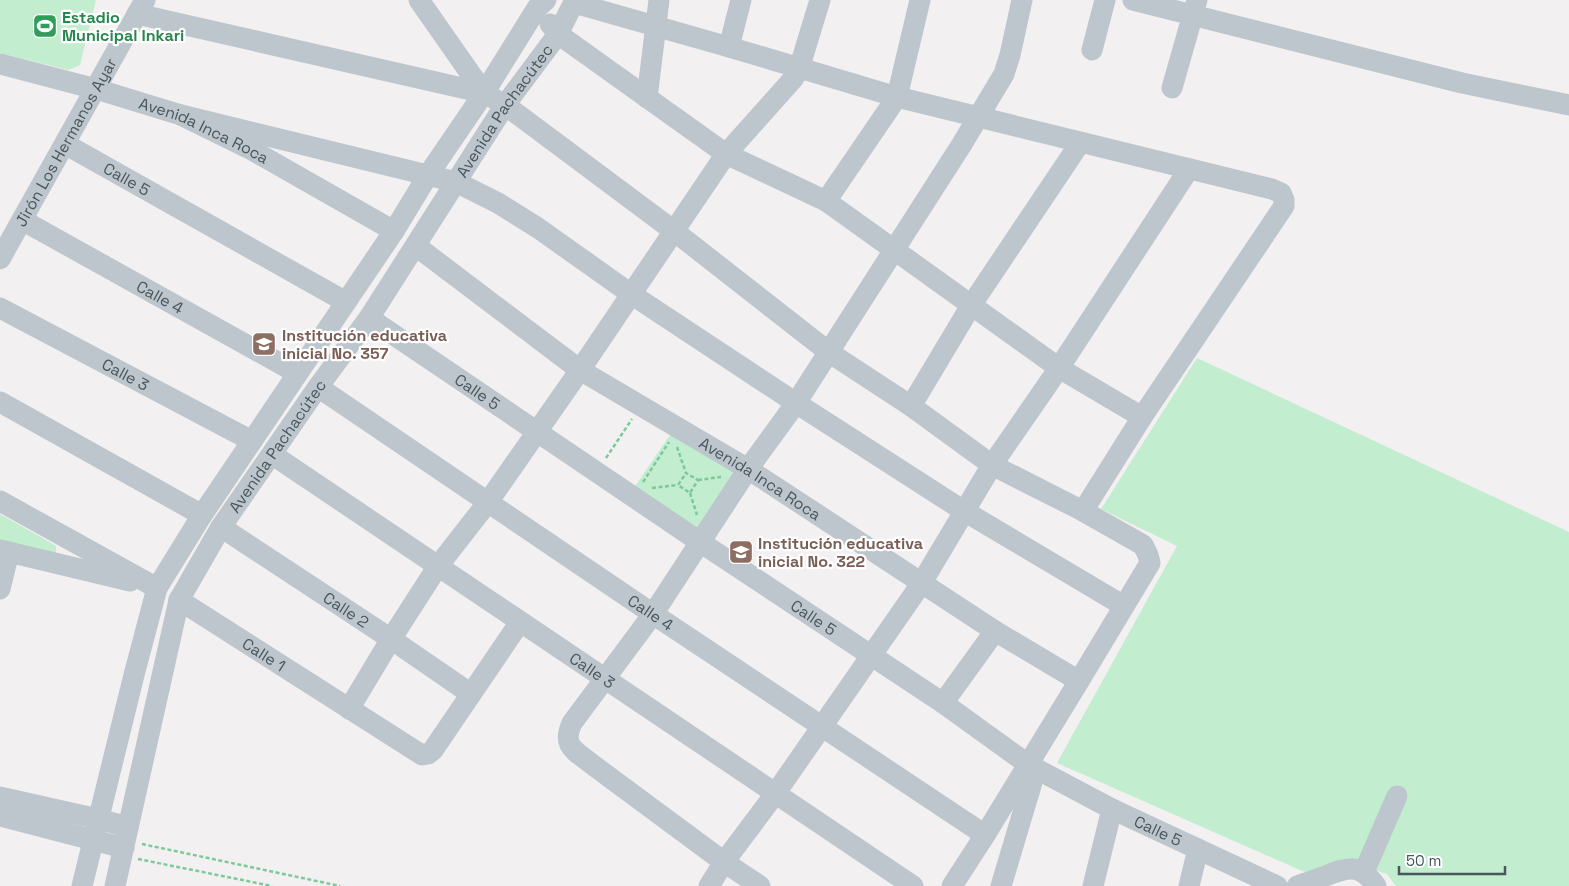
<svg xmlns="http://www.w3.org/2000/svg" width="1569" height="886" viewBox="0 0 1569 886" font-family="'Space Grotesk',sans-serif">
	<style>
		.green { fill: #c2edce }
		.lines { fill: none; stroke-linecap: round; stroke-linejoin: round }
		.path { stroke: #7bca9b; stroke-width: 2.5; stroke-dasharray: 4 2.5; stroke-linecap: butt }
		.minor { stroke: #bdc6cc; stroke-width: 21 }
		.labels { text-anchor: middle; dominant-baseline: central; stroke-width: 4.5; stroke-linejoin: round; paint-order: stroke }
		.leisure-label { font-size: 16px; font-weight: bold; fill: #27864d; stroke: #fff; text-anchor: start }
		.street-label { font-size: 16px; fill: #49565d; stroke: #fff }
		.education-label { font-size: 16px; font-weight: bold; fill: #785e54; stroke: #fff; text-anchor: start }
	</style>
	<rect width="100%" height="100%" fill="#f3f0f1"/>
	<g class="green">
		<polygon points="0,0 96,0 80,65 68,70 0,53"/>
		<polygon points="1197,358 1569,532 1569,886 1396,886 1387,874 1362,866 1318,878 1057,763 1177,546 1101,509"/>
		<polygon points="672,432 738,475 702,531 634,488"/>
		<polygon points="0,514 53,544 56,546 56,552 55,554 0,543"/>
	</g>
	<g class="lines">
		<g class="path">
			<polyline points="677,447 686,473 698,480 690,493 678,485 686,473"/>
			<polyline points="606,458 632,419"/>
			<polyline points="698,480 721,477"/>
			<polyline points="643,482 669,442"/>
			<polyline points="652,488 678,485"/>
			<polyline points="690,493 697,515"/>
			<polyline points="142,844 340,886"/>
			<polyline points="138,859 272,886"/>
		</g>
		<g class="minor">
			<polyline points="419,0 484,93"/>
			<polyline points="1133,0 1462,83 1569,105"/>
			<polyline points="574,3 729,47 897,97 1272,189 1281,193 1284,200 1284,206 1142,417 1083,511 1143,545 1148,555 1150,563 1079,681"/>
			<polyline points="137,14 484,93 505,105 674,231 830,353 911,406 992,465 1083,511"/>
			<polyline points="550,24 558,34 726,154 826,201 1059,368 1142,417"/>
			<polyline points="729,47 741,0"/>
			<polyline points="1092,50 1105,0"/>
			<path id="s1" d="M0 64 96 89 181 115 250 149 394 231"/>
			<polyline points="1172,88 1197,0"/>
			<polyline points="647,98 659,0"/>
			<polyline points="181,115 456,182 498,203 538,228 631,294 796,403 964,511 1124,606"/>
			<path id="s2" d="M65 144 346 302"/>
			<polyline points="826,201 897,97 920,0"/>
			<path id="s3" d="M22 220 297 373"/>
			<path id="s4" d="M416 246 580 370 748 469 995 631 1079 681 985 835 952 886"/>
			<path id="s5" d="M0 259 145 0"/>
			<path id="s6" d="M0 308 252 441"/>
			<path id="s7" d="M369 318 700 542 943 703 1029 765 1112 809 1277 886"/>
			<path id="s8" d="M318 387 653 614 985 835"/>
			<polyline points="0,402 202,515"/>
			<polyline points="911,406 972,304 1080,143"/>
			<path id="s9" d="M273 455 913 886"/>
			<polyline points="0,501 157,588"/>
			<path id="s10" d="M221 527 391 639 471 694"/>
			<polyline points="0,550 130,581"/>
			<polyline points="0,589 9,552"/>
			<path id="s11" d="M179 600 422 755 428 754 433 750 520 622"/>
			<polyline points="943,703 995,631"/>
			<polyline points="349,709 391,639 438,566 488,502 580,370 726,154 793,79 799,69 820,0"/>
			<polyline points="0,797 98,819 128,827"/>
			<polyline points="0,816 124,848"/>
			<polyline points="1364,872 1397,796"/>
			<polyline points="82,886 134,675 157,588 202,515 394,231 428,175 484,93 537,8 546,0"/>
			<path id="s12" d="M115 886 179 600 221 527 318 387 369 318 505 105 558 34 575 0"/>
			<polyline points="709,886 724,862 775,794 921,584 992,465 1059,368 1189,169"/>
			<path d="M760 886 724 862 593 765C576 751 561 747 572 723L653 614 748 469 796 403 962 144 1004 74 1010 55 1022 0"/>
			<polyline points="1001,886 1036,769"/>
			<polyline points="1093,886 1112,809"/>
			<polyline points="1189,886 1198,849"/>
			<path d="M1297 886C1305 883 1313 881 1320 878 1344 869 1358 860 1376 886"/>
		</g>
	</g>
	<defs>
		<symbol id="stadium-square" viewBox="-11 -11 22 22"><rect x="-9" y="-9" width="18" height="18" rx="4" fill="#2e9e5b" stroke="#fff"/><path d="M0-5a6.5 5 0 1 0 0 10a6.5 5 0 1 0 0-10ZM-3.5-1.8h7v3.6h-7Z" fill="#fff"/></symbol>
		<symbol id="school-square" viewBox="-11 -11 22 22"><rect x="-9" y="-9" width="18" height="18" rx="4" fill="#8d6e63" stroke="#fff"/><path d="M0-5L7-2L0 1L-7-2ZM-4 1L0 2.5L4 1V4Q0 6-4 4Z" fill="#fff"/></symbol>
	</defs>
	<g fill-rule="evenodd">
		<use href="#stadium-square" x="31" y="12" width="28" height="28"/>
		<use href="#school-square" x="250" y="330" width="28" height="28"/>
		<use href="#school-square" x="727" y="538" width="28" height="28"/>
	</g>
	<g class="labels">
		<g class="leisure-label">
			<text x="62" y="17">Estadio<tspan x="62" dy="18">Municipal Inkari</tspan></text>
		</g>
		<g class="street-label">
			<text stroke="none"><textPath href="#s12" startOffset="881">Avenida Pachacútec</textPath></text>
			<text stroke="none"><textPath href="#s1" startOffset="215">Avenida Inca Roca</textPath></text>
			<text stroke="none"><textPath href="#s5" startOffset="134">Jirón Los Hermanos Ayar</textPath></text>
			<text stroke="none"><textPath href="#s2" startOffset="71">Calle 5</textPath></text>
			<text stroke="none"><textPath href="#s3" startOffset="158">Calle 4</textPath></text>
			<text stroke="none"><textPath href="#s6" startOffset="142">Calle 3</textPath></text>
			<text stroke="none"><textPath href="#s7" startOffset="131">Calle 5</textPath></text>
			<text stroke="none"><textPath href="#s12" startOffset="476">Avenida Pachacútec</textPath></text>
			<text stroke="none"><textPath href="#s4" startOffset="416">Avenida Inca Roca</textPath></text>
			<text stroke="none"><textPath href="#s10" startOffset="150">Calle 2</textPath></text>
			<text stroke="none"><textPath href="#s8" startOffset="402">Calle 4</textPath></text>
			<text stroke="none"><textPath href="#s7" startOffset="536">Calle 5</textPath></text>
			<text stroke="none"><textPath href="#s11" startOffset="101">Calle 1</textPath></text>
			<text stroke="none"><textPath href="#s9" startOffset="385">Calle 3</textPath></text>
			<text stroke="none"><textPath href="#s7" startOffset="942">Calle 5</textPath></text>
		</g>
		<g class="education-label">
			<text x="282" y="335">Institución educativa<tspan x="282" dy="18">inicial No. 357</tspan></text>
			<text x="758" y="543">Institución educativa<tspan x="758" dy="18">inicial No. 322</tspan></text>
		</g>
	</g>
	<path d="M1399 866v8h106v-8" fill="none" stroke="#49565d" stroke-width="2.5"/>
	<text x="1406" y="866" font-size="15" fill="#49565d" stroke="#ffffff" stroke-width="4" paint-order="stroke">50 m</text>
</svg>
